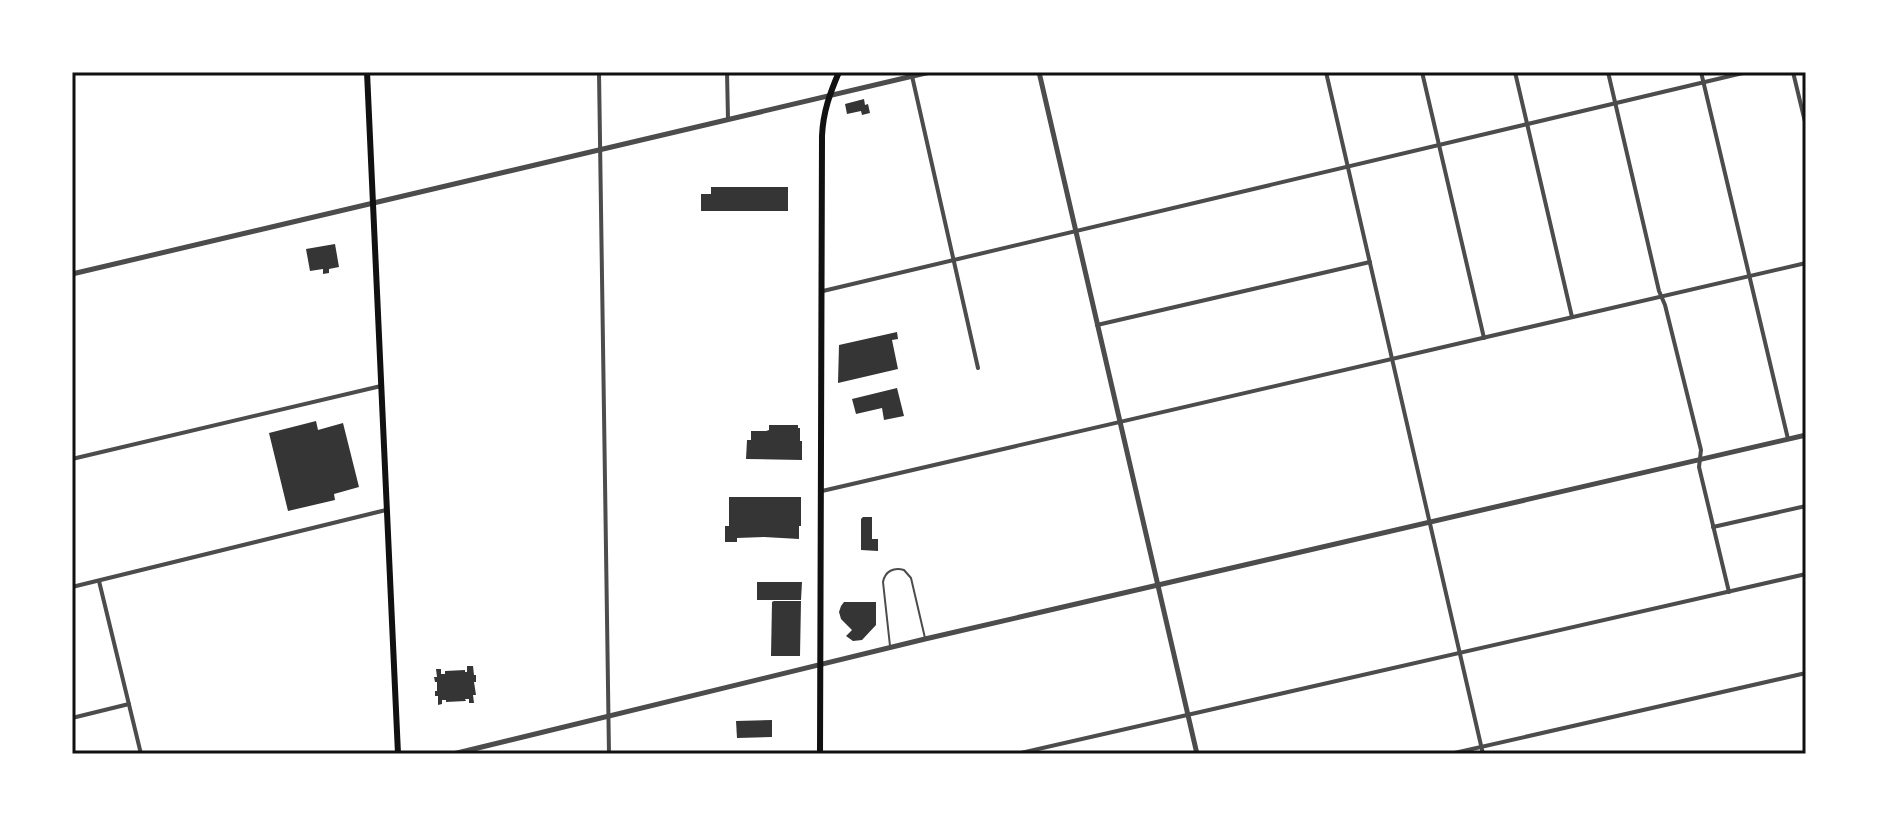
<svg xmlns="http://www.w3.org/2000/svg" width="1878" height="826" viewBox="0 0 1878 826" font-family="'Open Sans',sans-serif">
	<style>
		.building { fill: #353535 }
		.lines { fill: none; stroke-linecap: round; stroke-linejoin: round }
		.service { stroke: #4c4c4c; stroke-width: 2 }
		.minor { stroke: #4c4c4c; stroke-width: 4 }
		.tertiary { stroke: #4c4c4c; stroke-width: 5 }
		.primary { stroke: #111; stroke-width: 6 }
		.neatline { fill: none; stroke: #111; stroke-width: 3 }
	</style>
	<rect width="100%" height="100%" fill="#fff"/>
	<g class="building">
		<polygon points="864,99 865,105 868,104 870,113 862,115 861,111 847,114 845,104"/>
		<polygon points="711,187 788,187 788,211 701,211 701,194 711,194"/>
		<polygon points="335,244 339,267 329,269 329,273 323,274 323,269 310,271 306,249"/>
		<polygon points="897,332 898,339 892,340 898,369 838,383 839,345"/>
		<polygon points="897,388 904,416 884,420 882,408 856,414 852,399"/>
		<polygon points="316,421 318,430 343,423 359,487 334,494 335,500 288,511 269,433"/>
		<polygon points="769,425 798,425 798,428 800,428 800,441 802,441 802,460 746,459 747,440 751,440 751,431 766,431 769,430"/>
		<polygon points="729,497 801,497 801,526 799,526 799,539 764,537 737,538 737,542 725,542 725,526 729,526"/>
		<polygon points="863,517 872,517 872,539 878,539 878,551 861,550 861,519"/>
		<polygon points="757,582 802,582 801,600 757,600"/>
		<polygon points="774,601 801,601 800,656 771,656 772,602"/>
		<polygon points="844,602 876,602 876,625 862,640 853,641 846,636 852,630 841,619 839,612 841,606"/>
		<polygon points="467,666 473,666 474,675 476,675 476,682 474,682 476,695 473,695 474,703 469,703 469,699 465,699 466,701 446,702 446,700 442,700 442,704 438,705 438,696 435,696 435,691 437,691 437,682 435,682 434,677 437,677 436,669 441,669 441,674 445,674 445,671 465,670 465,672 467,672"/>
		<polygon points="772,720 772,737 737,738 736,721"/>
	</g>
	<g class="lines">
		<path class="service" d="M890 646 883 582C885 571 894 567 904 570L911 578 925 638"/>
		<g class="minor">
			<polyline points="599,72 609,754"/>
			<polyline points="727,72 728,119"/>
			<polyline points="1326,72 1483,754"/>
			<polyline points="1422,72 1484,338"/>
			<polyline points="1515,72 1572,317"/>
			<polyline points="1608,72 1659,291 1665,305 1701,450 1699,467 1729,592"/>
			<polyline points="1701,72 1788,439"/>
			<polyline points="1793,72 1806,126"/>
			<polyline points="912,76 978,368"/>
			<polyline points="823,291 1747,72"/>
			<polyline points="1097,325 1370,262"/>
			<polyline points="72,459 381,386"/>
			<polyline points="822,491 1806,263"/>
			<polyline points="1713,527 1806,506"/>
			<polyline points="99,581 141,754"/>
			<polyline points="72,587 386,510"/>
			<polyline points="72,718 129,704"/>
			<polyline points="1016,754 1806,574"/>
			<polyline points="1450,754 1806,673"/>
		</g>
		<g class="tertiary">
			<polyline points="1039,72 1197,754"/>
			<polyline points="72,274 930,72"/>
			<polyline points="453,754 925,639 1806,435"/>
		</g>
		<g class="primary">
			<polyline points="367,72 398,754"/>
			<path d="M820 754 822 136C823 112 830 93 839 72"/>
		</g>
	</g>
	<rect width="1878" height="826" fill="none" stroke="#ffffff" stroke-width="148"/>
	<rect x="74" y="74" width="1730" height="678" class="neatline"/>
</svg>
